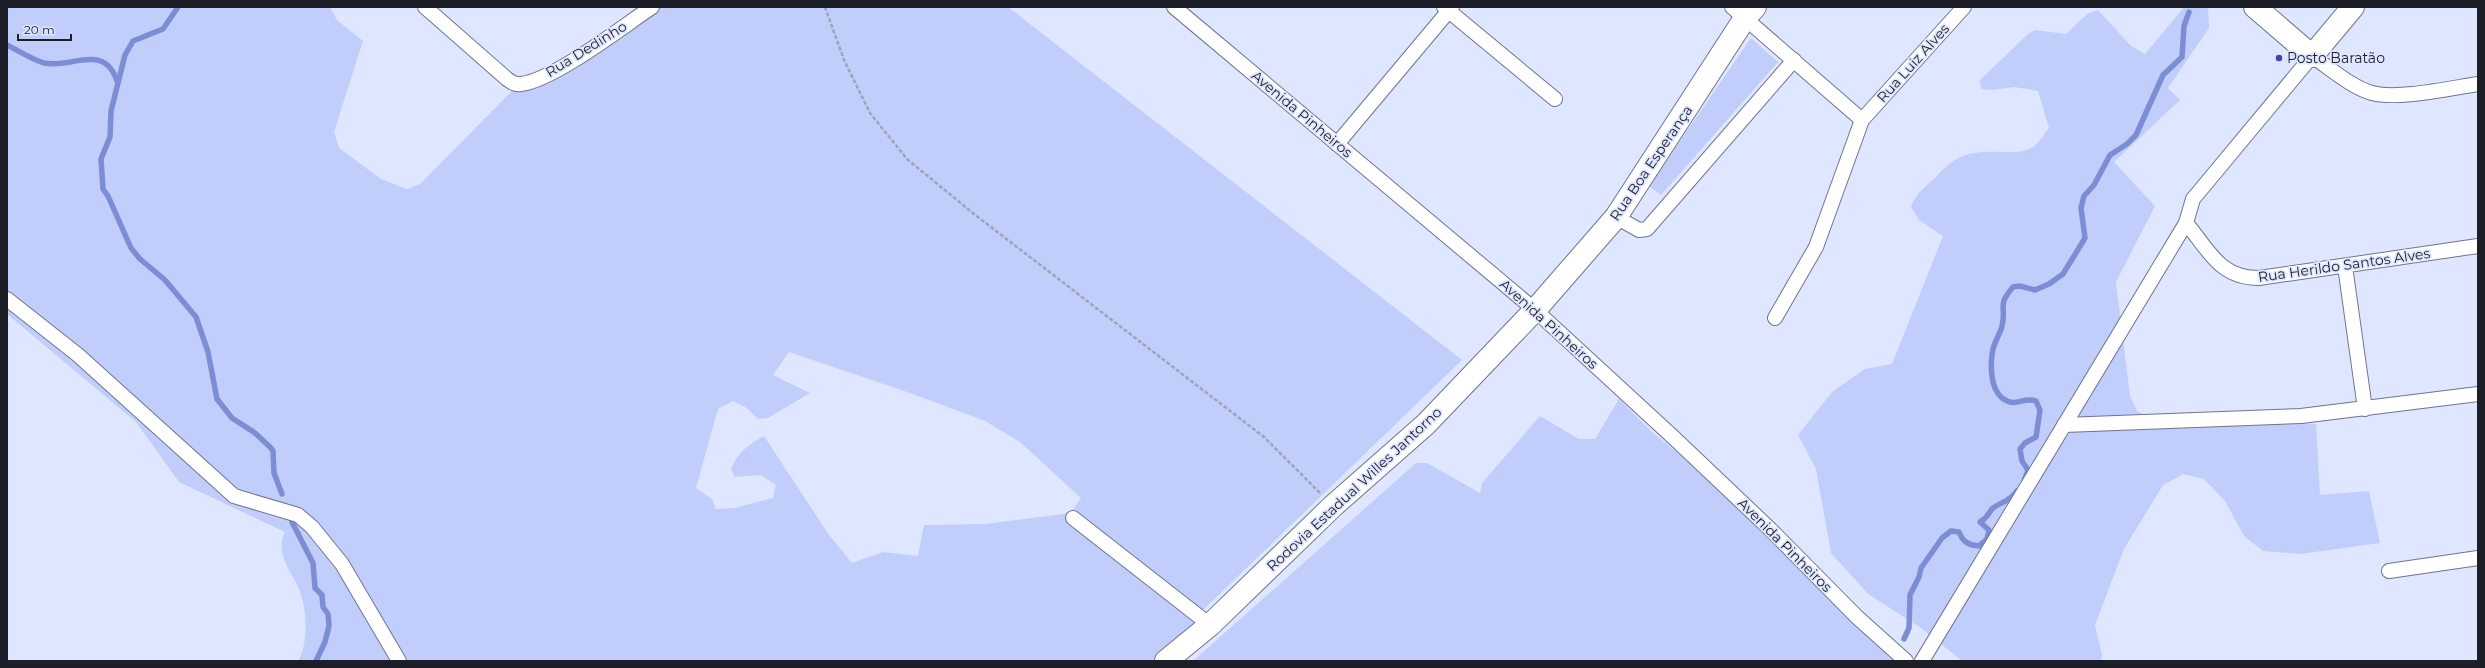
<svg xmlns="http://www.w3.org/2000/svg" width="2485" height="668" viewBox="0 0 2485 668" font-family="Montserrat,sans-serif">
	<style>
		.green { fill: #c1cefc; fill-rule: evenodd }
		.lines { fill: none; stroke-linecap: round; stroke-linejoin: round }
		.stream { stroke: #7d8dd4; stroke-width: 5.5 }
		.street-casing { stroke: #6f758b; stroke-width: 16 }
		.primary-casing { stroke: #6f758b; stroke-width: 24 }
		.path { stroke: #9ea4b7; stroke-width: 2.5; stroke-dasharray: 4 2; stroke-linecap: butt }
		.street { stroke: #fff; stroke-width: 14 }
		.primary { stroke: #fff; stroke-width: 22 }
		.poi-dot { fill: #3a44b7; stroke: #dfe6ff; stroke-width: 1.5 }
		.labels { text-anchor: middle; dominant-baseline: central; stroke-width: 3.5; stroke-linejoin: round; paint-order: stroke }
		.street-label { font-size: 14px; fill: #1d1f28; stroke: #dfe6ff }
		.poi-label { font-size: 14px; fill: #1d1f28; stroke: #dfe6ff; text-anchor: start }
	</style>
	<rect width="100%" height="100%" fill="#dfe6ff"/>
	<g class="green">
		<path d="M7 7H330L337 20 363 41 334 132 339 148 381 179 407 189 420 184 517 86 550 81 659 7H1008L1462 360 1203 610 1201 621 1159 661H298C309 643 307 608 299 589 291 571 274 552 285 532L179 482 136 422 7 314ZM789 352 910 393 985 421 1020 442 1081 498 1071 513 986 524 924 525 918 556 883 552 852 563 829 535 764 436C748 445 738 452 731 469L735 477 761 475 776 485 773 498 734 508 716 509 712 499 696 488 718 409 733 401 747 408 758 419 768 418 810 393 773 375Z"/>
		<path d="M2184 7H2208L2209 28 2168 88 2180 100 2114 162 2155 206 2116 282 2130 396 2137 411 2148 417 2316 424 2320 495 2369 491 2380 543 2300 554 2263 551 2244 536 2225 501 2204 479 2183 474 2163 485 2124 549 2095 625 2102 655 2101 661H1962L1921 628 1868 594 1831 553 1816 469 1798 435 1832 392 1865 369 1892 364 1943 236 1919 220 1911 207C1916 193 1925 187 1936 177 1959 151 1973 151 2007 152 2017 152 2024 152 2033 147 2039 143 2044 134 2049 128L2038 91 2014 87 1992 90 1981 89 1980 80 2028 34 2035 30 2066 34 2087 14 2098 10 2130 45 2145 54Z"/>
		<polygon points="1751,38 1778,62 1661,195 1649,186"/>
		<polygon points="1619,399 1652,432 1731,496 1860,631 1902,650 1910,661 1193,661 1416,463 1427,463 1480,493 1482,483 1540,416 1579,439 1595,439"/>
	</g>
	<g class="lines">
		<g class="stream">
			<polyline points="178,7 163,29 133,41 125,55 111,111 110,137 101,159 103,189 108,196 131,248 140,259 165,280 196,317 208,352 217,399 232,418 255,433 270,447 273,451 274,473 282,494"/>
			<path d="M7 45C19 51 31 59 44 63 71 69 104 42 117 81"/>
			<path d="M2024 481 2028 470 2022 461 2020 449 2025 443 2036 437 2040 410 2036 401C2022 396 2017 409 2002 398 1990 388 1990 364 1993 349 1995 341 2000 334 2002 326 2007 306 1996 307 2013 287L2020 286 2035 290 2049 284 2063 274 2085 238 2081 208 2084 196 2094 185 2110 155 2127 144 2136 135 2163 75 2182 57 2184 26 2189 12"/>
			<polyline points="292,522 313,563 315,588 322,595 323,607 328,614 329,626 325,642 316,661"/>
			<path d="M1904 639 1909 628 1910 595 1919 577 1921 568 1942 538 1951 531 1959 532C1963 542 1968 545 1979 546L1987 539 1989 530 1980 522C1989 517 1987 514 1993 508 2001 502 2011 501 2017 491"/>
		</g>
		<defs>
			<g id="street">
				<path d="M425 7 507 79C511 82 515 85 521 84 554 80 622 27 652 7"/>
				<polyline points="1174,7 1535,310 1673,437 1771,530 1857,617 1906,661"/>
				<polyline points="1444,7 1555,99"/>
				<polyline points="1732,7 1862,120"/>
				<polyline points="1337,144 1452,7"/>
				<polyline points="1616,217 1639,230 1647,229 1794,60"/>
				<path d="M2186 223C2209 250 2219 278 2259 278L2478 246"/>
				<polyline points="2345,266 2365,409"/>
				<polyline points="7,299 78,355 234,496 298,515 312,527 342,564 399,661"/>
				<polyline points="1775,318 1816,247 1862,120 1964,7"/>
				<polyline points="2064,425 2301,416 2478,394"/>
				<polyline points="1073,518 1210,625"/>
				<polyline points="2389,571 2478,558"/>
				<path d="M1922 661 2186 223 2193 199 2312 56C2330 68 2351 87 2372 93 2397 100 2451 88 2478 84"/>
			</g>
			<g id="primary">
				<polyline points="2255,7 2312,56 2353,7"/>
				<polyline points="1166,661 1210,625 1333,506 1426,424 1535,310 1616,217 1745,18 1755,7"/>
			</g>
		</defs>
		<use href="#street" class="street-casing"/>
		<use href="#primary" class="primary-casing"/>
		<polyline class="path" points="825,7 844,60 870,113 907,159 974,214 1264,437 1320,493"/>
		<use href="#street" class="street"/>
		<use href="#primary" class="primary"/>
	</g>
	<circle class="poi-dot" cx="2279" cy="58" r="4"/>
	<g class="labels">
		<g class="street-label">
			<text transform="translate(586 49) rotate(-32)">Rua Dedinho</text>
			<text transform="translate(1913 63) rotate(-48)">Rua Luiz Alves</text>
			<text transform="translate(1302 114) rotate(40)">Avenida Pinheiros</text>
			<text transform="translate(1651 163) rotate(-56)">Rua Boa Esperança</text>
			<text transform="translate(2344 265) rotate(-8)">Rua Herildo Santos Alves</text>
			<text transform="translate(1549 324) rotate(42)">Avenida Pinheiros</text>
			<text transform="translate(1354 489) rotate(-43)">Rodovia Estadual Willes Jantorno</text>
			<text transform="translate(1785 545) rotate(45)">Avenida Pinheiros</text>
		</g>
		<g class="poi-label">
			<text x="2287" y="58">Posto Baratão</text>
		</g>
	</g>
	<rect width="2485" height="668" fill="none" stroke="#1d1f28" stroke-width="16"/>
	<path d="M18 34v6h53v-6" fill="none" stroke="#1d1f28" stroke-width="2"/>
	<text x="24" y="34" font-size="12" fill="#1d1f28" stroke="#dfe6ff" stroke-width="3" paint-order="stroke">20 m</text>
</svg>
